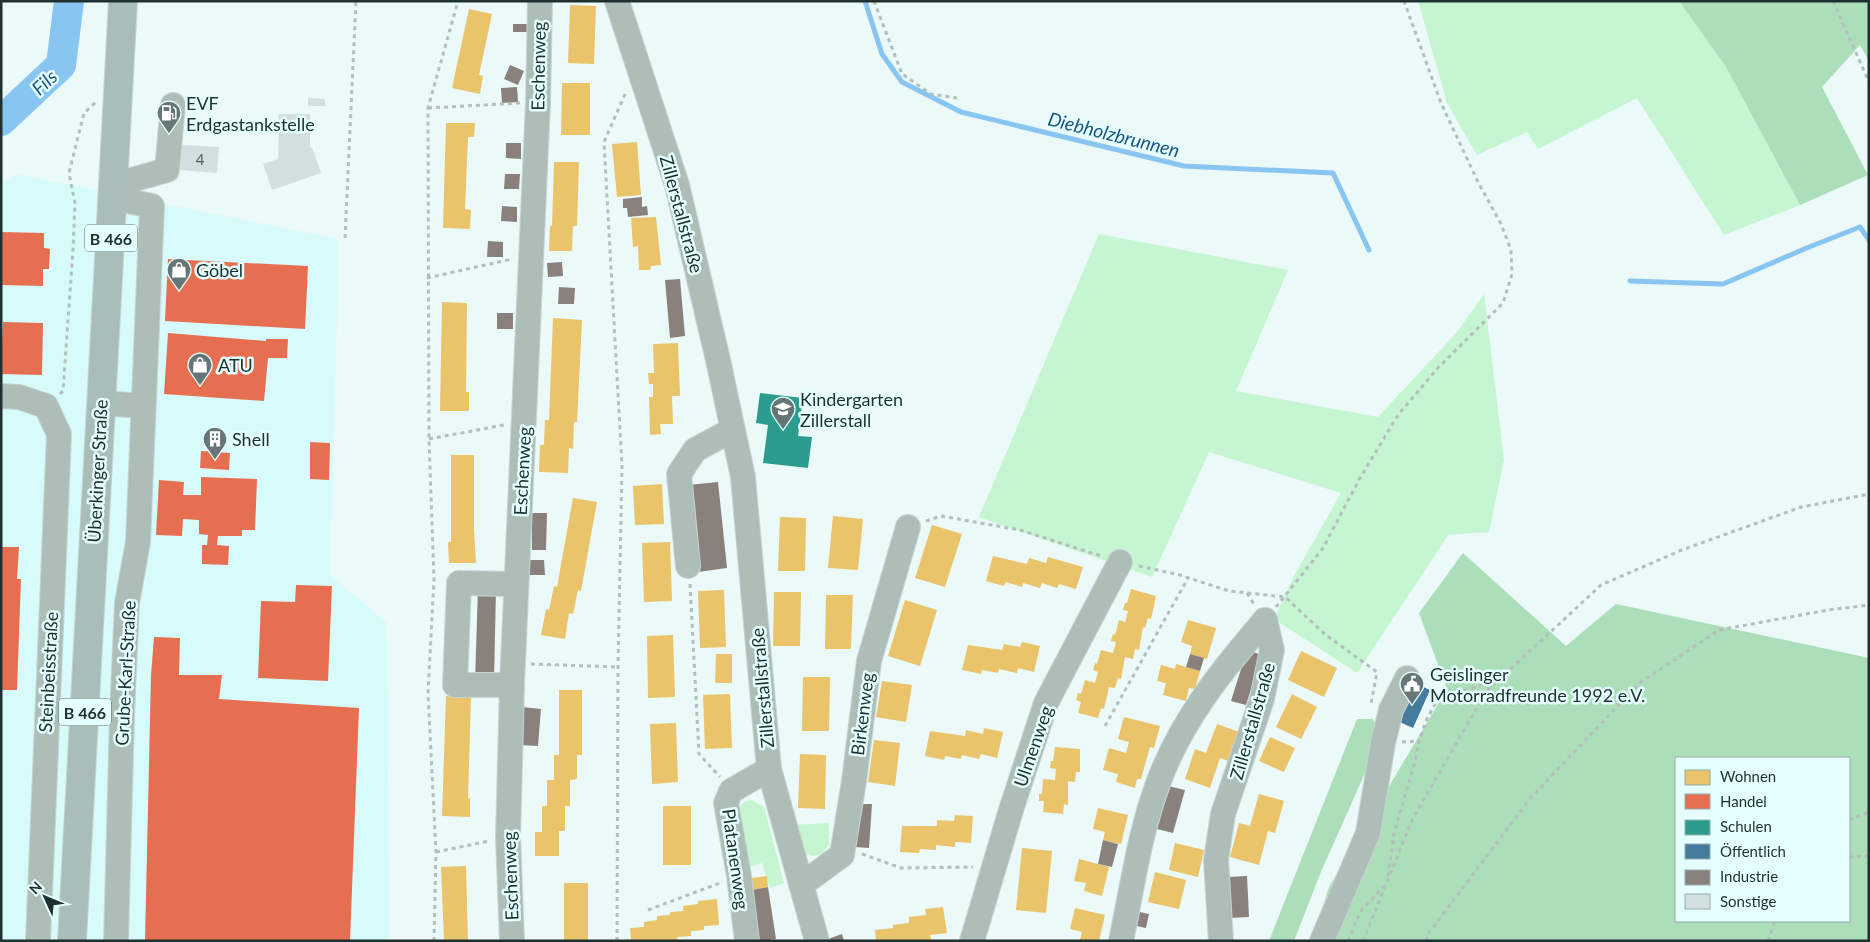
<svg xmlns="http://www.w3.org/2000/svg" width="1870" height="942" viewBox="0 0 1870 942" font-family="Lato,sans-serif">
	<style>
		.built { fill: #d7fbfa }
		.green { fill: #c5f6d1 }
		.forest { fill: #acdeb9; fill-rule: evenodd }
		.homes { fill: #e9c46a }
		.shops { fill: #e76f51 }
		.schools { fill: #2a9d8f }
		.public { fill: #457b9d }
		.industry { fill: #8a817c }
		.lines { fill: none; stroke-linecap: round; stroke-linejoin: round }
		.stream { stroke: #89c5f1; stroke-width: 5 }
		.river { stroke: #89c5f1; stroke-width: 30 }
		.building { fill: #d1dfe1 }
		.minor-casing { stroke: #c7d4d3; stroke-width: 26 }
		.major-casing { stroke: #c7d4d3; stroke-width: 30 }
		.path { stroke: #b2bfbc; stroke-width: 3; stroke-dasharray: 4 4; stroke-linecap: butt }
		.minor { stroke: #adbeb8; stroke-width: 24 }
		.major { stroke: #a9beb8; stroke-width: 28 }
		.labels { text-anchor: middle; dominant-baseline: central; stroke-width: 5; stroke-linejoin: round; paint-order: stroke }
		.number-label { font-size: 15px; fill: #4e5e5f }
		.shield { fill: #e5fffe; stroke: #5a6e6e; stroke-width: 1 }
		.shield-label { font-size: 16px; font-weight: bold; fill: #1f3030 }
		.street-label { font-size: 18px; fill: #1f3030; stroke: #e5fffe }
		.poi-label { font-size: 18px; fill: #1f3030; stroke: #e5fffe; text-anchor: start }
		.water-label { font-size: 19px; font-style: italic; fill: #1b557f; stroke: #e5fffe }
	</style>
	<rect width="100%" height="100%" fill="#ebf9f8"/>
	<polygon class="built" points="16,174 339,239 330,575 387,623 389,941 1,941 1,184"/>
	<g class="green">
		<polygon points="1418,1 1679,1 1726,67 1800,205 1724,235 1637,98 1538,149 1527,132 1477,155 1447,103"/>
		<polygon points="1099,234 1288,270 1236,391 1378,417 1457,332 1484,294 1504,460 1489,532 1448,535 1357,673 1274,619 1295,574 1341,493 1209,452 1152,577 979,517"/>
		<polygon points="752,800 764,807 784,883 770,888 762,863 744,869 736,812 744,802"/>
		<polygon points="829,823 829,844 822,854 813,856 801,853 792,825"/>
	</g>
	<g class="forest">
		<polygon points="1679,1 1869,1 1869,61 1860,45 1822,87 1868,175 1800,205 1726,67"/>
		<path d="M1463 553 1566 646 1616 604 1869 658V941H1312L1329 887 1447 689 1419 613ZM1676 758H1849V921H1676Z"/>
		<polygon points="1357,719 1373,719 1381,737 1320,874 1294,941 1269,941"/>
	</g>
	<g class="homes">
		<polygon points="570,5 596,6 594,64 568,63"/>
		<polygon points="469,9 492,14 479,75 483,76 480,94 452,88"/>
		<polygon points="562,83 590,83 590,135 561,135"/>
		<polygon points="446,123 475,123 474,137 468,137 465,209 471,210 470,229 443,228"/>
		<polygon points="637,142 641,195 617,197 612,144"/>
		<polygon points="554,162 579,162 577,226 573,226 572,251 549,251 550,226 552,226"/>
		<polygon points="656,217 661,265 651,266 650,270 639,270 638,246 633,247 631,218"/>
		<polygon points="442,302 467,303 466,392 469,392 469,411 440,411"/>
		<polygon points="553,318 582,320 577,422 574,422 573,449 569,448 568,473 539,472 540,445 544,445 545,420 549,420"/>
		<polygon points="678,343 680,396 672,396 673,424 660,424 661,434 650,435 649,397 653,397 653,384 649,384 648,373 654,373 653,344"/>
		<polygon points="451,455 474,455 474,530 476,563 449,563 448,542 451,542"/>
		<polygon points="662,484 664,524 635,525 633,486"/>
		<polygon points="573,498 597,502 581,591 578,590 573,614 569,613 565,639 541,635 546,609 549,610 554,586 557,587"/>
		<polygon points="833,516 863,519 858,570 828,568"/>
		<polygon points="780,517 806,518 805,571 778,571"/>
		<polygon points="932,525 962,534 945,587 915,578"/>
		<polygon points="670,542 672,601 644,602 642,543"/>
		<polygon points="993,556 1027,564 1029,558 1046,563 1048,557 1083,567 1076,589 1059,584 1057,588 1042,583 1040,588 1023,583 1022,587 1006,582 1004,586 986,581"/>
		<polygon points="1131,589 1156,596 1151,619 1148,618 1145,628 1143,627 1139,650 1135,649 1133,659 1125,657 1121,679 1118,678 1115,688 1109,687 1104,709 1101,708 1098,718 1078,713 1081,702 1076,700 1078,693 1081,694 1085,680 1095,683 1098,672 1093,670 1095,663 1097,664 1101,650 1113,653 1116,642 1111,641 1113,634 1115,635 1119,620 1125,622 1128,611 1123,610 1125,603 1127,603"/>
		<polygon points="724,590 726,647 700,648 698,591"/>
		<polygon points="774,592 801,592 800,646 773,646"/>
		<polygon points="826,595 853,595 851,649 825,649"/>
		<polygon points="905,600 937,610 920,666 888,656"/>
		<polygon points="1188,620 1216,628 1207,659 1190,654 1192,646 1181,642"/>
		<polygon points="673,635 675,697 648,698 647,636"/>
		<polygon points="1022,642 1040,646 1034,672 1018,668 1017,673 999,669 998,673 982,670 981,674 962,670 968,645 1002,650 1004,644 1020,647"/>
		<polygon points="1301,651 1337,668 1324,697 1288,680"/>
		<polygon points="716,654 732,654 732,683 715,683"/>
		<polygon points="1176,664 1200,671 1195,689 1189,688 1186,701 1163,695 1166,683 1157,681 1161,665 1175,669"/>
		<polygon points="803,677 830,677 829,731 802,731"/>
		<polygon points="882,681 912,685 906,722 876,717"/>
		<polygon points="559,690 582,690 582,755 577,755 577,779 570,780 570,806 565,806 565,831 559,831 559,856 535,856 535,832 542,832 542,806 547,806 547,780 554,780 554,755 559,755"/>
		<polygon points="730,694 732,748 705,749 703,695"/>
		<polygon points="1292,694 1317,707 1301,739 1276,727"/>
		<polygon points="446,696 471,697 468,798 470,798 470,817 442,816"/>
		<polygon points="1124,717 1160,726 1154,748 1150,747 1141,779 1137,779 1135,788 1116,782 1118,774 1103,770 1109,748 1126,753 1129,742 1118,739"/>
		<polygon points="676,723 678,782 652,784 650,724"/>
		<polygon points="1217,724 1239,732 1228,761 1220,758 1210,788 1185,779 1195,749 1206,753"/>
		<polygon points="984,728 1003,732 997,758 981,754 979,759 962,755 961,759 945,756 944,760 925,756 930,731 965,736 966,730 983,734"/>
		<polygon points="1270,737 1295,748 1284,772 1259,761"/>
		<polygon points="874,740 900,743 895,786 868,782"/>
		<polygon points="1055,747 1080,749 1080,772 1076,772 1075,782 1068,781 1068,805 1064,804 1063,814 1043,812 1044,801 1039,801 1039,794 1042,794 1043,779 1055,780 1056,769 1050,768 1051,761 1053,761"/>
		<polygon points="800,754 826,755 825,809 798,808"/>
		<polygon points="1259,794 1284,801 1275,833 1268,831 1259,865 1230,857 1239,823 1250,826"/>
		<rect x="663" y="806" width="28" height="59"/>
		<polygon points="1098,808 1128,815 1121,844 1103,840 1105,832 1093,829"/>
		<polygon points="955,815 973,816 971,843 955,842 955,847 936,845 936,850 920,849 919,853 900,852 902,826 937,826 937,820 954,821"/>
		<polygon points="1175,843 1204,850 1198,877 1169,870"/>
		<polygon points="1022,848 1052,851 1046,913 1016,910"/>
		<polygon points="1079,859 1109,867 1102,896 1084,891 1086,883 1074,881"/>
		<polygon points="466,866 468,941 444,941 441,867"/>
		<polygon points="1155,872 1186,880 1179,909 1148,902"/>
		<polygon points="767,876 768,887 752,890 751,878"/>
		<rect x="564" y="883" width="24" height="58"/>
		<polygon points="717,899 719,925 704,926 704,930 691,931 691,936 677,937 678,940 631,941 630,928 644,927 644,922 657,920 657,916 670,915 670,912 683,911 683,906 698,904 698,901"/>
		<polygon points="943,907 947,933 930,935 931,940 925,941 876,941 875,930 893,928 893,925 909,923 909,917 926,915 925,909"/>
		<polygon points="1075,908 1105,915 1099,941 1080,940 1082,932 1070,929"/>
	</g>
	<g class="shops">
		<polygon points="1,232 44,233 44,248 50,249 49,269 43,269 43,286 1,285"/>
		<polygon points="168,259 308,266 305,329 165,321"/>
		<polygon points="3,322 43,323 42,375 1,374"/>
		<polygon points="168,333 266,341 266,339 288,339 287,358 268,358 264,401 164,394"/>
		<polygon points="310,442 330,443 329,480 310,479"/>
		<polygon points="201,451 230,453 229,470 200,468"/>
		<polygon points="201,477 257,479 255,530 242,530 242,536 218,536 217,545 229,546 228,565 202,564 202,545 207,545 208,535 199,534 199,520 183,519 182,536 156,535 159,480 184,482 183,495 201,495"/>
		<polygon points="1,547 19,547 17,579 21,579 17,690 1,690"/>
		<polygon points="296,585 332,586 328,681 258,678 261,601 295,602"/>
		<polygon points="154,637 180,638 179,675 222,675 219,699 359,708 350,941 145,941 151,675"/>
	</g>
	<polygon class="schools" points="760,393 803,398 798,436 812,437 808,468 763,463 768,425 756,423"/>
	<polygon class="public" points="1410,681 1430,690 1413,728 1393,719"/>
	<g class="industry">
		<rect x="513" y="24" width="14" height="8"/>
		<polygon points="510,65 524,71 518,85 504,79"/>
		<polygon points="517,87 518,102 502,103 501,88"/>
		<polygon points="506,143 521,143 521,159 506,158"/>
		<polygon points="505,174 520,174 519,189 504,189"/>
		<polygon points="642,197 642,207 647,206 648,215 628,217 627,208 623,208 623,199"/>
		<polygon points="502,206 517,207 517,222 501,221"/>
		<polygon points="488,241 503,242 503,257 487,257"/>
		<polygon points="562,262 563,276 548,277 547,263"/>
		<polygon points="680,279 685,336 670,338 665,280"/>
		<polygon points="559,287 575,288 574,304 558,304"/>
		<rect x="497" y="313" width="16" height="16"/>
		<polygon points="718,482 727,568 698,572 688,485"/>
		<polygon points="532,513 547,513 546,550 532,550"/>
		<polygon points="529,560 544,560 545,575 530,575"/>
		<polygon points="478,588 496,589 494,682 475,681"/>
		<polygon points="1247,650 1262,655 1246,705 1231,701"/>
		<polygon points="1190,654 1204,658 1200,671 1186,667"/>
		<polygon points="522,707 541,709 538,746 519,745"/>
		<polygon points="1164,785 1185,790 1173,833 1153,828"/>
		<polygon points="857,804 872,804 869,848 855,847"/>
		<polygon points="1103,840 1118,844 1112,867 1098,864"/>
		<polygon points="1247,876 1249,917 1229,918 1226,877"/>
		<polygon points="768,887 776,939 759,941 752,890"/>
		<polygon points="1135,911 1149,914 1146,928 1132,925"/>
		<polygon points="842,934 844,941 828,941 828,939"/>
	</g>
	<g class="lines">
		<g class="stream">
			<polyline points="865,1 882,54 902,82 961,112 1184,166 1333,173 1369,250"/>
			<polyline points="1630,281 1723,284 1809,247 1860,227 1869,240"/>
		</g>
		<polyline class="river" points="1,121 61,65 69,1"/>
	</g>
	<g class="building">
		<polygon points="308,98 325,99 325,106 308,106"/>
		<polygon points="279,114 310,114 310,148 312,147 321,173 272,190 263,164 278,159"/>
		<polygon points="182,145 219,147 217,173 180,170"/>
	</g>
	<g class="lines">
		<defs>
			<g id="minor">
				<polyline points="617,1 677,185 718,360 743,477 769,769 817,941"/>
				<polyline points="114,185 167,170 173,105"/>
				<polyline points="113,198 152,206 138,542 127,603 122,715 116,941"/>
				<polyline points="1,396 19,397 46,406 59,434 38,941"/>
				<polyline points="101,403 143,406"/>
				<polyline points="688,566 679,474 695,450 732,430"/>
				<polyline points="512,685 455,685 459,583 516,584"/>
				<polyline points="801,885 842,855 854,781 869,661 908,527"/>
				<polyline points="512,941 508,837 512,685 538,102 540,1"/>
				<polyline points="747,941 739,876 726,803 731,791 769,769"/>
				<polyline points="972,941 1011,810 1046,703 1120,562"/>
				<path d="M1121 941C1132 889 1140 830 1159 781 1182 719 1223 669 1265 620"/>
				<polyline points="1221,941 1216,860 1223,814 1262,699 1272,650 1265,620"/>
				<polyline points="1322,941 1368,833 1383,743 1391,710 1407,678"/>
			</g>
			<polyline id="major" points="72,941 123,1"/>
		</defs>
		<use href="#minor" class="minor-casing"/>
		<use href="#major" class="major-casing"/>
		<g class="path">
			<polyline points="874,1 902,74 931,94 957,98"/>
			<polyline points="1833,1 1869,82"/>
			<polyline points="428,108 520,103"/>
			<polyline points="345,238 356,1"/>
			<polyline points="427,278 512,259"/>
			<polyline points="60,394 63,391 73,250 75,203 69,173 84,113 96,102"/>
			<polyline points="429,439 504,425"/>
			<polyline points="926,521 941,516 1020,530 1101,556"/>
			<polyline points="1139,566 1180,575 1229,591 1285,597 1326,635 1377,672 1371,704"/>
			<polyline points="690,584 699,754 720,777"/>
			<polyline points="1247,593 1254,604"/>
			<polyline points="1276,607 1323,548 1360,478 1398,415 1437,369 1503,303 1512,274 1511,250 1501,224 1478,182 1441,103 1404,1"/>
			<polyline points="531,664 618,667"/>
			<polyline points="1105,726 1188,578"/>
			<polyline points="1402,742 1419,741"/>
			<polyline points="1849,820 1869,812"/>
			<polyline points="436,852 489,841"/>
			<polyline points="862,854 901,868 973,867"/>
			<polyline points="1849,857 1869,856"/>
			<polyline points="1388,876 1394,833 1416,758 1419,741 1427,719 1442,691 1469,690 1507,671"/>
			<polyline points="648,910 720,883"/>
			<polyline points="434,941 436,852 428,693 434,579 429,439 428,108 458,1"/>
			<polyline points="617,941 618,667 622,466 604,142 626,92"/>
			<polyline points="1348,941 1360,912 1384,886"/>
			<polyline points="1363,941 1413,818 1486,692 1601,585 1682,550 1801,507 1869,494"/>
			<polyline points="1426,941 1428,934 1529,800 1638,684 1719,630 1828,610 1869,605"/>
			<polyline points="1768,941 1775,921"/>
		</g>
		<use href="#minor" class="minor"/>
		<use href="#major" class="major"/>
	</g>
	<defs>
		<symbol id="fuel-pin" viewBox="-11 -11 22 30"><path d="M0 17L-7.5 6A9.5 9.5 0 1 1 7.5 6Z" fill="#667676" stroke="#e5fffe"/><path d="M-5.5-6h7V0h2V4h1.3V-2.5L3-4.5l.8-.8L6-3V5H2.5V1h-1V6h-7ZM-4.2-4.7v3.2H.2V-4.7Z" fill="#fff"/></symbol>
		<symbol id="shop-pin" viewBox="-11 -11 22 30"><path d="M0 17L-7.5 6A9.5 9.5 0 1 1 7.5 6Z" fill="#667676" stroke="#e5fffe"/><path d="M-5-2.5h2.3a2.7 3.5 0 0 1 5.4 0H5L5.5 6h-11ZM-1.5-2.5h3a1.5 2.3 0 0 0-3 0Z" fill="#fff"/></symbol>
		<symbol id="school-pin" viewBox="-11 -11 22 30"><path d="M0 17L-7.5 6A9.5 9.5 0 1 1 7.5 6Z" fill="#667676" stroke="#e5fffe"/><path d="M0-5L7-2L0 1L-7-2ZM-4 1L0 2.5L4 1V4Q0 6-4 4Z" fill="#fff"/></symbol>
		<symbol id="building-pin" viewBox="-11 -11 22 30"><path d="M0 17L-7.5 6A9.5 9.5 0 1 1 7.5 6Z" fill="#667676" stroke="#e5fffe"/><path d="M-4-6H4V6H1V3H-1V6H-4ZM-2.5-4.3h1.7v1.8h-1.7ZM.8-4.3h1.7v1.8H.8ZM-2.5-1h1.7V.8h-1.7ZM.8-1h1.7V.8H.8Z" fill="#fff"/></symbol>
		<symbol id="civic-pin" viewBox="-11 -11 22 30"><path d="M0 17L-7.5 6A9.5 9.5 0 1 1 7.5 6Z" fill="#667676" stroke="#e5fffe"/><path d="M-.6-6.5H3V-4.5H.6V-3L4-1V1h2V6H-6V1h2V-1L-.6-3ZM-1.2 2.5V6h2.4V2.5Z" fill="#fff"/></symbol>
	</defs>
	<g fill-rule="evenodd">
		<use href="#fuel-pin" x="155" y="99" width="28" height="38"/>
		<use href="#shop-pin" x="165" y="256" width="28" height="38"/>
		<use href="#shop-pin" x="186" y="351" width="28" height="38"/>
		<use href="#school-pin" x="769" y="395" width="28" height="38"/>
		<use href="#building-pin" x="201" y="425" width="28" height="38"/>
		<use href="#civic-pin" x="1398" y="670" width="28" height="38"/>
	</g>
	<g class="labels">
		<g class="number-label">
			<text x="200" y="159">4</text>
		</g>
		<g class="shield">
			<rect x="85" y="224.5" width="52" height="27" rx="4"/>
			<rect x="59" y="698.5" width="52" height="27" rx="4"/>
		</g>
		<g class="shield-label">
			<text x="111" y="238">B 466</text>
			<text x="85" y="712">B 466</text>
		</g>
		<g class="street-label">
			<text transform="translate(538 66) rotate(-89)">Eschenweg</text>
			<text transform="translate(682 214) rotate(75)">Zillerstallstraße</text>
			<text transform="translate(97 471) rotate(-87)">Überkinger Straße</text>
			<text transform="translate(522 471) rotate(-87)">Eschenweg</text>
			<text transform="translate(48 672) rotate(-87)">Steinbeisstraße</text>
			<text transform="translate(125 673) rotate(-87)">Grube-Karl-Straße</text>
			<text transform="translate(762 688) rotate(-95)">Zillerstallstraße</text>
			<text transform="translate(862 714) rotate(-83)">Birkenweg</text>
			<text transform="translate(1252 721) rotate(-74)">Zillerstallstraße</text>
			<text transform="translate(1033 746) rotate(-71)">Ulmenweg</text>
			<text transform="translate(736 859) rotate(82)">Platanenweg</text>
			<text transform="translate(510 876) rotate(-92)">Eschenweg</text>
		</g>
		<g class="poi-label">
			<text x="186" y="103">EVF<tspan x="186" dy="21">Erdgastankstelle</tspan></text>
			<text x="196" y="270">Göbel</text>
			<text x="218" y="365">ATU</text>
			<text x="800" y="399">Kindergarten<tspan x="800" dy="21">Zillerstall</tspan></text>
			<text x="232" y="439">Shell</text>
			<text x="1430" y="674">Geislinger<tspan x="1430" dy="21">Motorradfreunde 1992 e.V.</tspan></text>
		</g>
		<g class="water-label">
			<text transform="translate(44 82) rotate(-43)">Fils</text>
			<text transform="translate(1114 134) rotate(14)">Diebholzbrunnen</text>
		</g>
	</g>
	<rect width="1870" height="942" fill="none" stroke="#1f3030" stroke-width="5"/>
	<rect x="1675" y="757" width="175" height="165" fill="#e5fffe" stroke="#96acac"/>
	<rect x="1685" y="770" width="25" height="15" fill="#e9c46a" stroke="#96acac"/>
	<text x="1720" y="782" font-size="15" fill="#1f3030">Wohnen</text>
	<rect x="1685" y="794" width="25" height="15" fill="#e76f51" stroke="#96acac"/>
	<text x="1720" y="807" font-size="15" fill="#1f3030">Handel</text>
	<rect x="1685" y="820" width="25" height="15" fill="#2a9d8f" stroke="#96acac"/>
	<text x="1720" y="832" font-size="15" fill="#1f3030">Schulen</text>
	<rect x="1685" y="844" width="25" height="15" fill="#457b9d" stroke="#96acac"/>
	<text x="1720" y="857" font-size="15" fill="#1f3030">Öffentlich</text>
	<rect x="1685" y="870" width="25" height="15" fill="#8a817c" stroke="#96acac"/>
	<text x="1720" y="882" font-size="15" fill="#1f3030">Industrie</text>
	<rect x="1685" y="894" width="25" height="15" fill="#d1dfe1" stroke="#96acac"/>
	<text x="1720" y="907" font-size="15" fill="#1f3030">Sonstige</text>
	<g transform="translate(45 897) rotate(314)" stroke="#e5fffe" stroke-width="4" paint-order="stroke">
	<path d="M0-4L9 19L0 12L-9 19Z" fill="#1f3030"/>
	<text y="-8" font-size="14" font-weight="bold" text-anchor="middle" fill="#1f3030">N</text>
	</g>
</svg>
